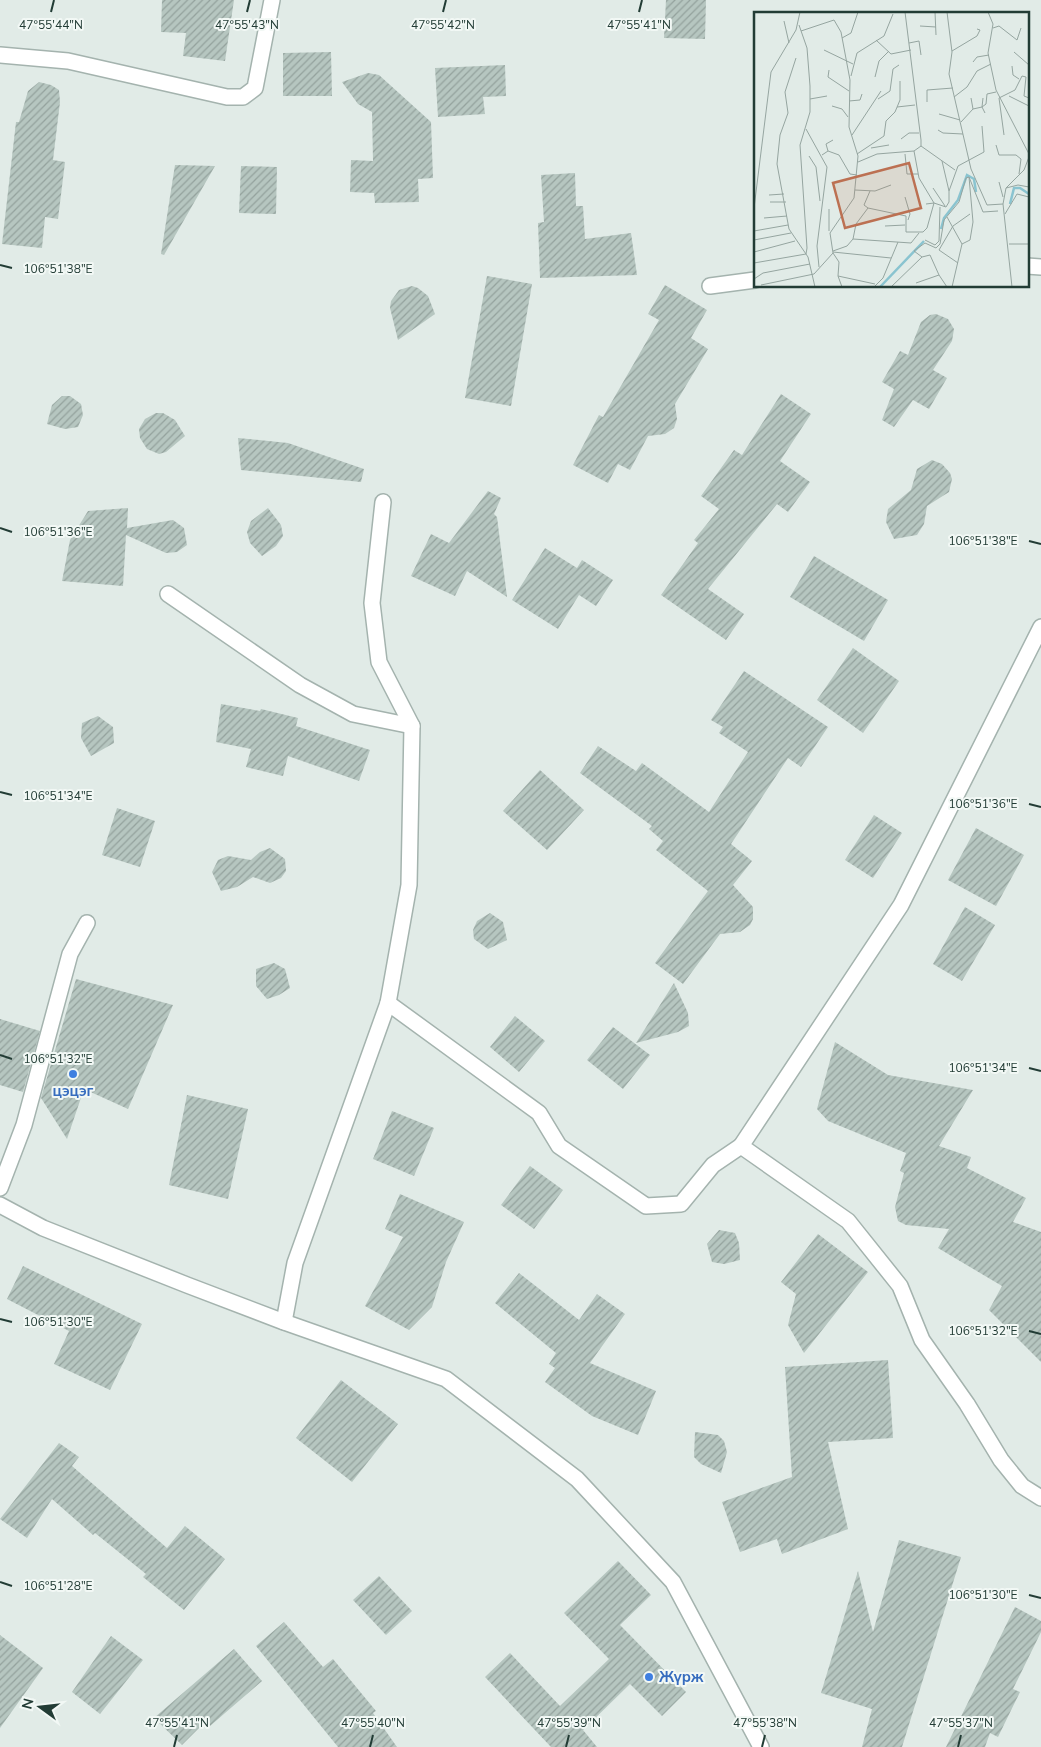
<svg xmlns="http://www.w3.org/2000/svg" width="1041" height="1747" viewBox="0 0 1041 1747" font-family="'Nunito Sans',sans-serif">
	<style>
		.building { fill: url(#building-hatch) }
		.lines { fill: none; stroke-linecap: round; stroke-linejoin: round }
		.street-casing { stroke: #a4b3ae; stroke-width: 18 }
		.street { stroke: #fff; stroke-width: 15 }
		.ticks { fill: none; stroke: #223c35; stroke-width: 2 }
		.shop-dot { fill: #3f7fe0; stroke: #f2f8f5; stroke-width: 2 }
		.labels { text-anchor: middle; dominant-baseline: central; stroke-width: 4; stroke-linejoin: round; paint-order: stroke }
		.shop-label { font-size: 15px; font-weight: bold; fill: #366cbe; stroke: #f2f8f5 }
		.inset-river { fill: none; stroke: #8ac4d0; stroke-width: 2.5 }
		.inset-road { fill: none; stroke: #95a5a0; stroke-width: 1 }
		.view { fill: #bc7052; fill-opacity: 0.15; stroke: #bc7052; stroke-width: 2.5 }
		.inset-edge { fill: none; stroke: #223c35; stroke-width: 2.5 }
		.ticks-label { font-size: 12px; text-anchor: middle; fill: #223c35; stroke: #f2f8f5; stroke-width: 4; stroke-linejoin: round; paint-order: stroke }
	</style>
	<defs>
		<pattern id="building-hatch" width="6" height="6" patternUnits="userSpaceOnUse" patternTransform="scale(1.25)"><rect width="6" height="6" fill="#b6c6c0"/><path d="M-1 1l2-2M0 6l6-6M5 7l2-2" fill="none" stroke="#94a29d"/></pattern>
	</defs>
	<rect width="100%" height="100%" fill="#e1ebe7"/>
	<g class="building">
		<polygon points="162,0 234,0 225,61 183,56 186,33 161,32"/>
		<polygon points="666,0 706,0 705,39 664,38"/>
		<polygon points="331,52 332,96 283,96 283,53"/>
		<polygon points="505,65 506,96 483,97 485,114 438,117 435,68"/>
		<polygon points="368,73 379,75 431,122 433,178 418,179 419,202 375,203 374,193 350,192 351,160 373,161 372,112 358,104 342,82"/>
		<polygon points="39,82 51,85 59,90 60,102 53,160 65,162 58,219 45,217 42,248 2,244 16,122 19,122 28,91"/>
		<polygon points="175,165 215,166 164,255 161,254"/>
		<polygon points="241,166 277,167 276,214 239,213"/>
		<polygon points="575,173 576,206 583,206 585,239 631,233 637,275 540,278 538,223 544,222 541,175"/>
		<polygon points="487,276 532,284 511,406 465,398"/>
		<polygon points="665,285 707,310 691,338 708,349 675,404 677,419 674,428 665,434 648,436 630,470 618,464 608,483 573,465 599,415 603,417 659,320 648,314"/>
		<polygon points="412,286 418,288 428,296 435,314 398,340 390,308 391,301 399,290"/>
		<polygon points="936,314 948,319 954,329 952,341 933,370 947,378 929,409 913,400 894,427 882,420 894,389 882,382 900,351 908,355 921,322 930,315"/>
		<polygon points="781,394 811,414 780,461 810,482 788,512 777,504 708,589 744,614 726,640 661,595 698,543 694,540 719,509 701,496 734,450 742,455"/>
		<polygon points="62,396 70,396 81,404 83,415 78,427 65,429 47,424 52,405"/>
		<polygon points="156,413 163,413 175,420 185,436 166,452 159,454 147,449 140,438 139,429 145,419"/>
		<polygon points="238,438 288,443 364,469 361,482 241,470"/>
		<polygon points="932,460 942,464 950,473 952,479 949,492 927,506 924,524 917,535 894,539 886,522 888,509 911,490 917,469"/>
		<polygon points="488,491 501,498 494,514 497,517 507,597 467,571 455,596 411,576 431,534 449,543"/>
		<polygon points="128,508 127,528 173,520 184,528 187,545 177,552 166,553 126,535 123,586 62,581 70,540 88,511"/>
		<polygon points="268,508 281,525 283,536 276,546 262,556 250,543 247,532 251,521"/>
		<polygon points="545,548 577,568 582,560 613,580 596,606 579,595 558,629 512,600"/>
		<polygon points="814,556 888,600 864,641 790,597"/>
		<polygon points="853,648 899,681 863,733 817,700"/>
		<polygon points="744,671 828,727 801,767 788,758 731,844 752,861 733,885 753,907 753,919 750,925 740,932 720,934 683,984 655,963 708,891 656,850 663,841 649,829 652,826 580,773 598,746 636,771 642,763 709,812 748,752 719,733 723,727 711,720"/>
		<polygon points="221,704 260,711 261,709 298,718 296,726 370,750 359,781 288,756 283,776 246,767 251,749 216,742"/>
		<polygon points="98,716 113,727 114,743 91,756 81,738 82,723"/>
		<polygon points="540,770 584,810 547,850 503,811"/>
		<polygon points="117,808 155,821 140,867 102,855"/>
		<polygon points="874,815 902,833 873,878 845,860"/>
		<polygon points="976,828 1024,855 996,906 948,880"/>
		<polygon points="270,848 285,859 286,871 281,878 270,883 253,877 237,887 221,891 212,872 218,860 228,856 251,860 260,852"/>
		<polygon points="965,907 995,925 962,981 933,964"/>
		<polygon points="490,913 503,922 507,940 488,949 474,939 473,930 477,921"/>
		<polygon points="274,963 285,969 290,988 279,995 267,999 256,986 256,969"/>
		<polygon points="76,979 173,1005 128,1109 84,1089 67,1139 41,1098"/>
		<polygon points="674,983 688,1013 689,1026 678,1032 636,1043"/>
		<polygon points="515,1016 545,1041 519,1072 490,1047"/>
		<polygon points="0,1019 40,1031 23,1092 0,1085"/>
		<polygon points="613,1027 650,1055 623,1089 587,1060"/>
		<polygon points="835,1042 888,1075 973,1090 939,1146 971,1157 967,1168 1026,1198 1013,1222 1041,1232 1041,1362 989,1310 1002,1286 938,1248 949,1229 906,1225 898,1221 895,1207 904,1173 900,1171 906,1153 828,1121 817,1109"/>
		<polygon points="187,1095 248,1109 228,1199 169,1185"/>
		<polygon points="392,1111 434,1128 414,1176 373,1159"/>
		<polygon points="530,1166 563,1190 534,1229 501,1205"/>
		<polygon points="400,1194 464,1222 446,1262 432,1307 409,1330 365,1306 403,1237 385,1229"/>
		<polygon points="719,1230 735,1233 739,1243 740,1260 724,1264 712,1262 707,1244"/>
		<polygon points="818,1234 868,1272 804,1353 788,1325 796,1294 781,1282"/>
		<polygon points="23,1266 142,1324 110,1390 54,1364 69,1331 7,1299"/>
		<polygon points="519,1273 579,1320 597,1294 625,1314 590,1363 656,1391 638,1435 592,1416 545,1382 555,1368 549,1364 556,1353 495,1303"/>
		<polygon points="888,1360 893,1438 828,1442 848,1529 782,1554 777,1539 740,1552 722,1502 792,1477 785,1367"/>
		<polygon points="341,1380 398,1424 352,1482 296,1438"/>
		<polygon points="695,1432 718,1435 724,1441 727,1452 721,1473 701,1464 694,1457"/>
		<polygon points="59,1443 79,1457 72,1466 167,1548 185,1526 225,1559 184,1610 143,1577 146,1574 95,1533 93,1535 52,1499 27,1538 0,1519"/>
		<polygon points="899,1540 961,1557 902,1747 862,1747 872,1709 821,1693 858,1571 873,1632"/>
		<polygon points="618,1561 651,1595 620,1625 686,1692 662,1716 630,1684 583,1730 597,1747 551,1747 485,1677 510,1653 560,1706 609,1659 564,1613"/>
		<polygon points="379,1576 412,1611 386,1635 353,1600"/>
		<polygon points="1015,1607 1041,1621 1041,1632 1013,1689 1020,1692 998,1737 990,1733 985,1747 946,1747"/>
		<polygon points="284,1622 323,1667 333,1659 376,1711 373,1713 397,1747 338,1747 256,1646"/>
		<polygon points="0,1635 43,1668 0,1728"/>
		<polygon points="111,1636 143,1660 100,1714 72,1692"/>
		<polygon points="234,1649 262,1681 210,1726 206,1721 182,1745 154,1718"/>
	</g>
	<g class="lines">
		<defs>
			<g id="street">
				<polyline points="0,55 68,61 227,97 243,97 255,88 272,0"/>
				<polyline points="1027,266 1041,267"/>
				<polyline points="710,286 755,280"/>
				<polyline points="168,594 300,685 353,714 412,726"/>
				<polyline points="1041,627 901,905 741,1146 848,1221 900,1286 922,1340 967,1404 1001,1460 1022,1486 1041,1498"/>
				<polyline points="388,1003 539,1113 559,1146 646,1206 681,1204 713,1165 741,1146"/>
				<polyline points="0,1188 24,1125 70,954 87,923"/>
				<polyline points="0,1205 43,1228 187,1285 284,1322 446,1379 577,1479 673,1582 761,1747"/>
				<polyline points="284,1322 295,1263 388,1003 409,885 412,726 379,662 372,603 383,502"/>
			</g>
		</defs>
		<use href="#street" class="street-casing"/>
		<use href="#street" class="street"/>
	</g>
	<path class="ticks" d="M51 12 54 0M247 12 250 0M443 12 446 0M639 12 642 0M0 265 12 268M0 528 12 532M1029 541 1041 544M0 792 12 795M1029 804 1041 807M0 1055 12 1059M1029 1068 1041 1071M0 1319 12 1322M1029 1331 1041 1334M0 1582 12 1586M1029 1595 1041 1598M174 1747 177 1735M370 1747 373 1735M566 1747 569 1735M762 1747 765 1735M958 1747 961 1735"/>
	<g class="shop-dot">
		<circle cx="73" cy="1074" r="5"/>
		<circle cx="649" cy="1677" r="5"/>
	</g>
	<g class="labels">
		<g class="shop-label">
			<text x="73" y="1091">цэцэг</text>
			<text x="659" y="1677" text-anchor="start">Жүрж</text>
		</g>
	</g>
	<g transform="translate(754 12)">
		<rect width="275" height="275" fill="#e1ebe7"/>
		<path class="inset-river" d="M256 192 260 176H266L275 182M187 217 190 206 204 188 213 163 220 167 222 180M126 275 170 229"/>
		<path class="inset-road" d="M151 0 167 128V134L160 139 165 166 180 191 172 192M181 0 182 23M193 0 198 40 195 62 217 157 233 193 249 192 258 275M234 0 239 12 234 41 242 78 275 142M30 9 35 31M166 14 182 15M239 16 245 14 263 28 267 16M88 26 97 21 104 0M122 28 137 42 157 38M155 31 165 29 167 43M70 38 99 52M198 39 223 24 226 18 223 17M260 40 275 53M42 46 31 80 34 101 26 123 23 152 35 217 54 245 61 275M219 50 223 45 235 43M258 54 259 63 265 67M75 58 74 65 95 79M97 64 103 41 130 24 139 2M268 64 272 65 270 84 275 86M121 65 125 49 135 39M255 84 275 94M200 85 213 75 223 59 237 52M56 87 73 84M124 87 136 79 139 57 145 53M95 89 106 88 108 82M173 90V78L199 76M78 94 88 97 94 105M143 95 161 93M219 97 228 95 229 86M231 101 228 95 232 92 233 82 242 80M185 102 206 108M207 110 219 97 217 86M52 117 73 155 63 234 65 255M184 118 189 121 209 122M98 123 127 79M250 123 245 86 261 78 268 64M147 127 155 121H165M242 133 245 143H262L267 147 265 162M167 134 201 158M117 136 135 133M74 139 72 132 79 128M103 142 130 124 132 109 141 100 146 88V69M151 142 153 162H164M68 143 74 139 85 143 96 162 103 163M55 144 62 155 66 189M188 149 195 179M104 150 123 142 160 139M215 165 229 200 244 199M245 170 249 185M179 176 191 194M252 176 270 158 275 145M101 178 121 179 137 173M15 183 30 182M151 185 156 202 154 208M16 190H32M249 192 252 176 264 173 275 175M0 196 17 60 42 18 46 0M114 196 110 193 116 179M75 197V219M251 202 263 182 275 185M193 205 208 232M10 206 33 204M131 214 151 213M0 219 34 213M99 227 157 231 165 221M0 228 37 221M171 228 181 233 185 229 186 195M255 232H275M79 239 93 234 99 227 102 212 114 196 152 204V220H169L173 216 180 191 192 195 195 190V179L204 154 230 140 228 114M0 240 41 229M79 240 137 246M79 241 85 250 84 264 88 275M168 245 176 243 185 263M0 251 52 242 53 236 46 133 56 100V74L53 36 45 13M204 251 185 238 199 214 216 202M84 264 121 272M0 267 9 261 56 252M162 271 185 263 193 275M7 273 60 262 79 241 76 221 100 186 104 144 95 115 96 68 87 20 80 8 47 19M120 275 129 266 144 230M137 275 168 245 160 239 164 236 171 231 182 236 186 232 190 208 205 190 212 166 215 165M198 275 208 232 216 228 219 210 215 165"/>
		<path class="view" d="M155 151 167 196 91 216 79 171Z"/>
		<rect width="275" height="275" class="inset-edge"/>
	</g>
	<g class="ticks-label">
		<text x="51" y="29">47°55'44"N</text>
		<text x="247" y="29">47°55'43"N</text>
		<text x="443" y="29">47°55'42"N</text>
		<text x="639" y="29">47°55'41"N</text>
		<text x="58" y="273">106°51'38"E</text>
		<text x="58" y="536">106°51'36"E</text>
		<text x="983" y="545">106°51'38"E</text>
		<text x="58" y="800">106°51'34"E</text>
		<text x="983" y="808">106°51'36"E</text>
		<text x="58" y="1063">106°51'32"E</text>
		<text x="983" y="1072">106°51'34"E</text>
		<text x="58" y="1326">106°51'30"E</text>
		<text x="983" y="1335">106°51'32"E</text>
		<text x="58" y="1590">106°51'28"E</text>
		<text x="983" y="1599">106°51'30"E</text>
		<text x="177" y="1727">47°55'41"N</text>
		<text x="373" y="1727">47°55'40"N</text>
		<text x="569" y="1727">47°55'39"N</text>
		<text x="765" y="1727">47°55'38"N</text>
		<text x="961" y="1727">47°55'37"N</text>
	</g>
	<g transform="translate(40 1707) rotate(285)" stroke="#f2f8f5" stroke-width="4" paint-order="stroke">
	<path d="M0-4L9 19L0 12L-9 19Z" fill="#223c35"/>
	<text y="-8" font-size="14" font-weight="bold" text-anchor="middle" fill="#223c35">N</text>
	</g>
</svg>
